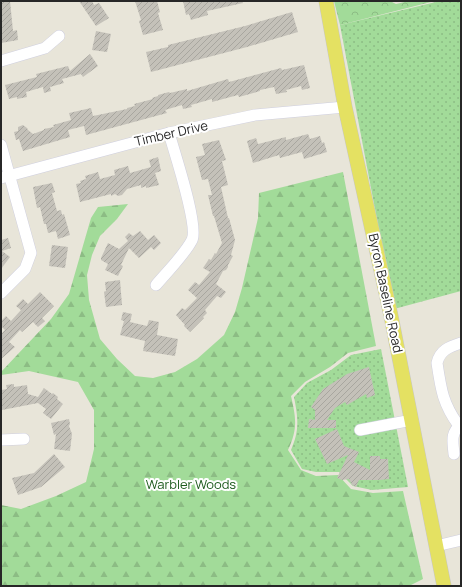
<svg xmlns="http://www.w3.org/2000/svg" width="462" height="587" viewBox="0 0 462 587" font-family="Manrope,sans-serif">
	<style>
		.grass { fill: url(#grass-dots) }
		.forest { fill: url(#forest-firs) }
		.park { fill: url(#park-crowns) }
		.building { fill: url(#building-hatch) }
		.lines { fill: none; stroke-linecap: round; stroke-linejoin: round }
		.minor-casing { stroke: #cfcfdf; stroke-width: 12 }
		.major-casing { stroke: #c7c7c7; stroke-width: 15 }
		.minor { stroke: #fff; stroke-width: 11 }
		.major { stroke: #e4e162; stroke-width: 14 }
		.labels { text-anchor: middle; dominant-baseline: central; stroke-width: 4; stroke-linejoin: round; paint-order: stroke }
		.street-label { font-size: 13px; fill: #272727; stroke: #fff }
		.park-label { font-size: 13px; fill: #1e5c1e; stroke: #fff }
	</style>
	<defs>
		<pattern id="grass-dots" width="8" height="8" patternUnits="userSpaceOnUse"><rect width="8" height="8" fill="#a2db99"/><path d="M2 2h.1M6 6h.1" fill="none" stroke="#8cbc84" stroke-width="1.8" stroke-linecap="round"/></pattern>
		<pattern id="forest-firs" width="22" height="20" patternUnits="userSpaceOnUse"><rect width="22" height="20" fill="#a2db99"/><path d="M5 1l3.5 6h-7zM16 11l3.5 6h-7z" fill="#8cbc84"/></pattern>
		<pattern id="park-crowns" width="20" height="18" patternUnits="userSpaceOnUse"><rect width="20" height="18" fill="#a2db99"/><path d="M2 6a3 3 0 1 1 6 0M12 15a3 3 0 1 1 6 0" fill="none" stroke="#8cbc84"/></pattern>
		<pattern id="building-hatch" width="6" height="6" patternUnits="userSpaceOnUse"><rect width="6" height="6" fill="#c4c1b9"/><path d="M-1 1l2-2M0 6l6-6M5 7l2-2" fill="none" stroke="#a8a69f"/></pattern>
	</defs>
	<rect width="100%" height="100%" fill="#e8e5d9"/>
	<g class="grass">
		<polygon points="440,1 461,1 461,291 394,309 340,25"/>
		<path d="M381 349 408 487 372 490 353 486 339 472H316L302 469 291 450C300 430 298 418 294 397L307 383 331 370 351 355Z"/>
	</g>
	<path class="forest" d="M343 172 376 346 348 353 330 367 305 382 291 396C296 418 298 429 288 450L301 470 316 476 338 475 351 489 373 493 403 491 423 579 409 586H1V505L21 509 56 496 86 482 94 449V410L78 382 29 371 1 375V372L51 319 69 294 91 218 98 207 128 204 117 219 100 236 92 255 87 275 89 300 100 339 117 359 135 376 153 378 175 372 197 359 224 335 235 312 242 288 258 218 259 193Z"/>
	<polygon class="park" points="334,1 390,1 396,4 409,1 435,1 340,25"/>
	<g class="building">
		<polygon points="1,1 10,1 13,31 17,30 18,40 1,43"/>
		<polygon points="79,1 92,1 94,5 99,3 109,18 96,26"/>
		<polygon points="135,1 157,1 160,12 158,13 163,30 143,35 139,21 141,20"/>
		<polygon points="183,1 242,1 243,3 207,11 208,15 191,20 189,14 186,15"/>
		<polygon points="292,12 298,32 247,47 151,72 146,52 168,47 168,45 245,26"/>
		<polygon points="96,31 111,34 107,52 92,50"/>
		<polygon points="90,54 98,66 83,77 81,74 62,79 64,83 50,87 51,91 44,93 43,87 26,92 27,97 17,99 17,97 9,99 5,85 37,77 36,74 68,66 70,71"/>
		<polygon points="304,65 310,88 302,90 301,86 286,90 287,92 276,94 274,87 260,90 260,91 239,97 238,95 212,102 212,99 191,105 192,107 183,109 182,105 165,110 167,113 86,135 84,126 68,130 70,137 23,151 19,139 16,140 14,132 18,131 18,127 23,125 27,128 28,130 33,134 44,130 44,129 54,127 53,125 71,120 69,113 91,108 93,116 127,109 127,108 135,106 134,104 153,99 152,98 158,96 158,95 169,92 170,93 187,89 187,91 228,79 229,82 281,68 282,70"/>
		<polygon points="308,134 310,139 320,136 322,143 324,142 327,152 304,159 302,152 280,158 279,155 253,163 247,141 256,138 258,144 286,137 286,140"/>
		<polygon points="219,140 226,160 222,161 228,185 221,187 228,218 229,218 235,240 231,255 233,256 228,265 228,267 226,270 223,271 216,284 226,292 221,298 217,296 205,310 207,313 203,317 204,318 190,332 184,326 185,325 176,315 182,308 185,310 197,298 188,290 195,282 199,285 210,272 203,268 209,259 211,260 215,253 216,254 222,243 214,216 213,216 208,195 212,195 208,179 202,180 196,157 205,155 202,144"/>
		<polygon points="158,157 161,171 155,173 159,185 146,188 146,186 141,188 141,185 127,189 122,195 118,196 115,194 111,196 111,194 80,202 76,184 81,183 80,181 86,179 85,176 98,172 100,179 115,175 114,170 128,166 130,173 151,167 149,160"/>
		<polygon points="52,183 55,192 52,193 57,211 61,210 62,215 64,214 70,235 58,239 56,231 48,233 46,224 44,224 40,207 37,208 33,187"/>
		<polygon points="140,231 148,240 154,235 161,243 154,250 151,247 139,258 129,248 121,265 123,266 118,276 105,270 108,264 101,260 101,258 108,243 119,249 128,241 125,237 129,233 133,236"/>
		<polygon points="8,238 11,248 2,251 10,257 1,269 1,240"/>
		<polygon points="52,245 68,247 65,268 49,266"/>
		<polygon points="120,280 122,305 106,307 104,292 106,291 105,282"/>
		<polygon points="40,292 54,306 42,318 45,321 38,327 33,322 22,332 20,330 9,342 15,347 1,359 1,334 5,330 1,326 1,321 6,316 11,321 21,310 16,306 23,299 28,304"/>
		<polygon points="123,312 132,314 130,322 147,326 149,320 159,322 157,335 178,339 175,356 143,351 145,341 120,335 124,321 121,320"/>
		<polygon points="369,367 375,395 367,398 366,394 347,405 345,402 335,408 327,420 336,420 336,428 308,428 309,419 315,420 315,410 311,407 323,389 347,374"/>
		<polygon points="14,384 14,387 27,385 28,394 38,397 44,388 52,394 53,393 58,397 57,399 63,404 51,419 43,413 46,409 38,403 2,410 1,390 7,389 6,385"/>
		<polygon points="69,419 70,424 69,426 72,434 70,451 54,449 56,434 54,435 51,423"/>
		<polygon points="337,429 344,446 359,452 354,462 370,470 370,456 380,456 380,459 388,459 389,479 379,480 359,480 356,487 352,485 349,479 342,480 337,478 348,455 327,464 315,439"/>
		<polygon points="54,454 65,467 41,487 18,495 12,478 34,473"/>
	</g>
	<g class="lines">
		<defs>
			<g id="minor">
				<polyline points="1,61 45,48 59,36"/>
				<polyline points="1,145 31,253 25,269 1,293"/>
				<polyline points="1,178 169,133 255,115 345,107"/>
				<path d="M156 285C167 272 185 254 192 240 199 226 174 151 169 133"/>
				<path d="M459 426C443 404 441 390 437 363 440 350 449 347 461 343"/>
				<polyline points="360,430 412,420"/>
				<polyline points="1,440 24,439"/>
				<path d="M454 454C453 441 450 434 461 424"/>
				<polyline points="436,546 461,540"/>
			</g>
			<polyline id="major" points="326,1 345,107 391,316 444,586"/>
		</defs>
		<use href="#minor" class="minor-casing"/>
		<use href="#major" class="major-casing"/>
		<use href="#minor" class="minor"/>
		<use href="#major" class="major"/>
	</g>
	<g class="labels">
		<g class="street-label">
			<text transform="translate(171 133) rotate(-13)">Timber Drive</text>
			<text transform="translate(386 293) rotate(78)">Byron Baseline Road</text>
		</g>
		<g class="park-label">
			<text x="191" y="484">Warbler Woods</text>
		</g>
	</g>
	<rect width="462" height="587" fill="none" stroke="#272727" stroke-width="4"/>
</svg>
